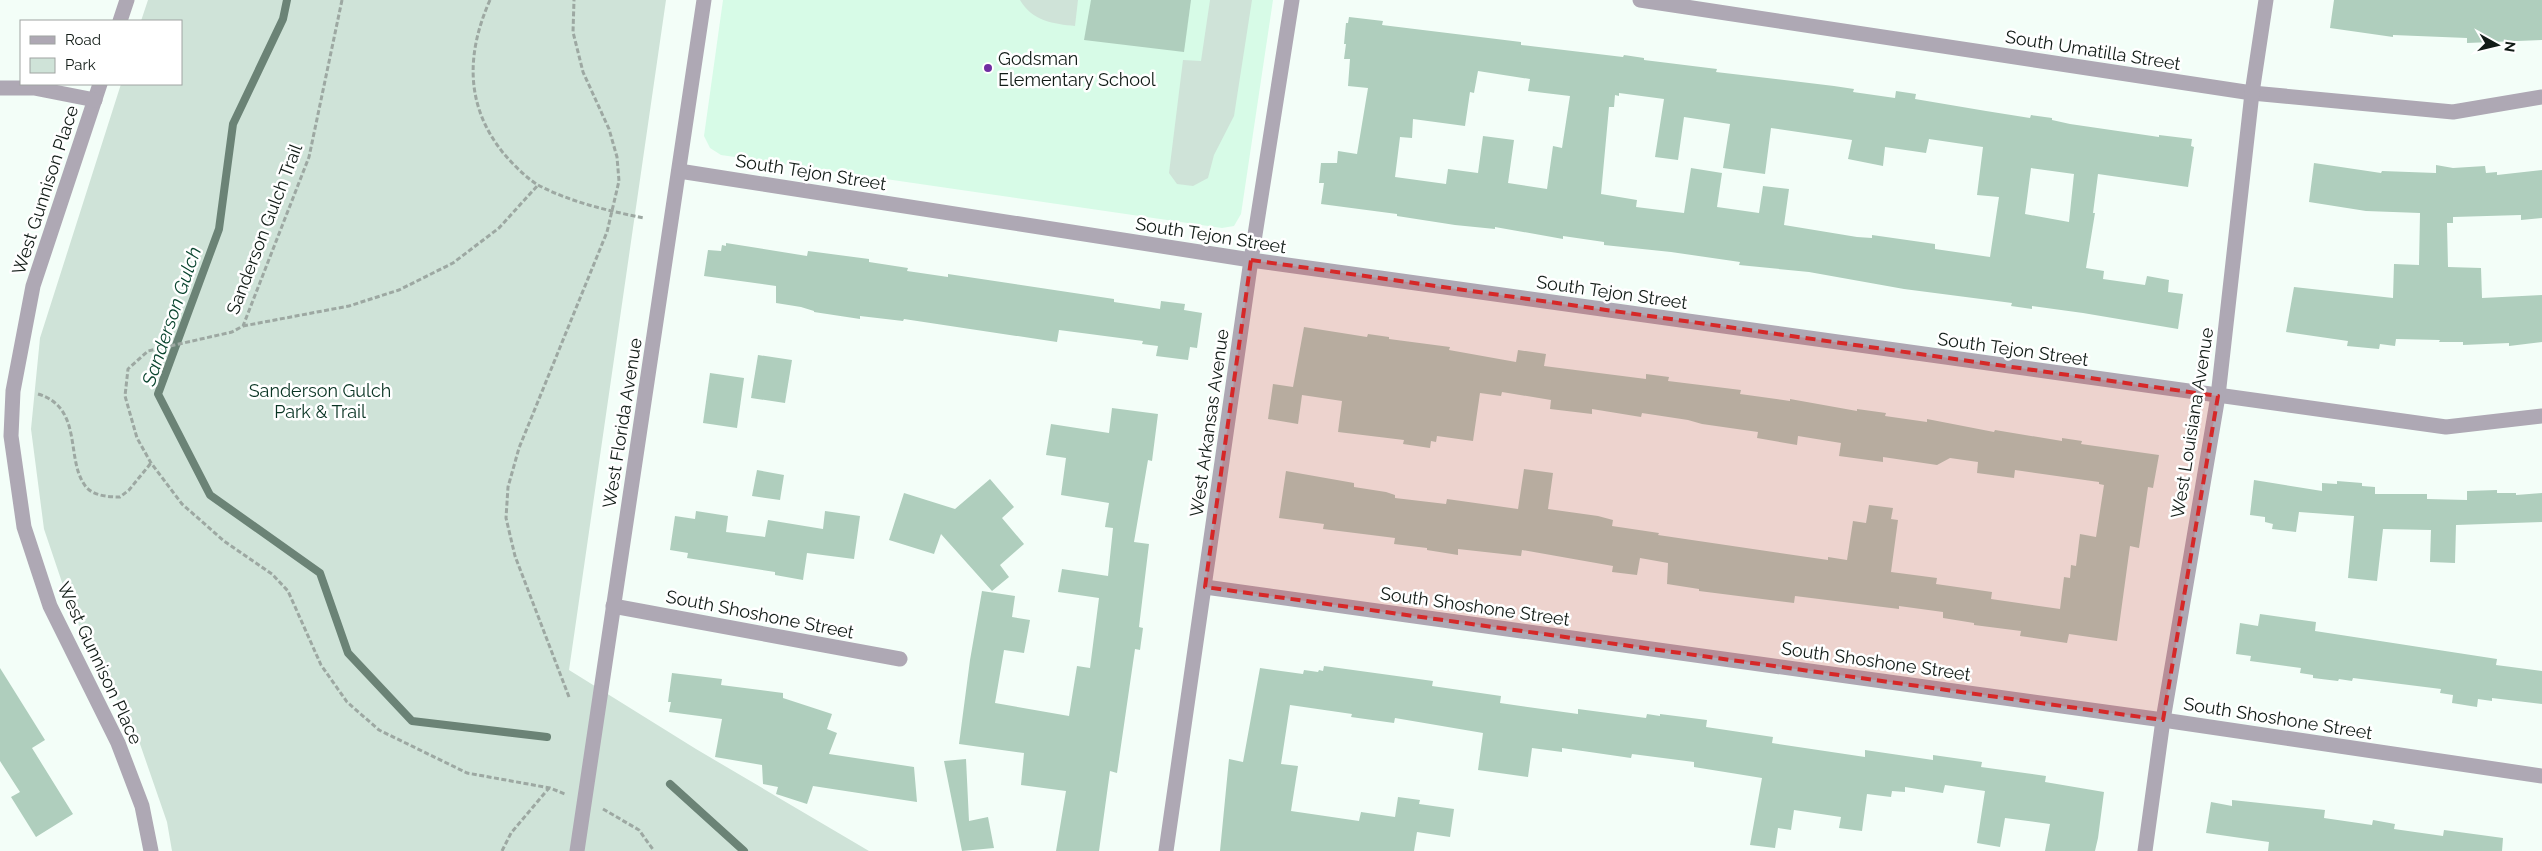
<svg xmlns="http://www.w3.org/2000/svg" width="2542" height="851" viewBox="0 0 2542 851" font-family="Raleway,sans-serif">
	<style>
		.built { fill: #d7fbe7 }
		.green { fill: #cfe3d8 }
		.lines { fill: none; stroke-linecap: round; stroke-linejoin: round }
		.stream { stroke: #6b8376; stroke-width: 8 }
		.building { fill: #afcebd; fill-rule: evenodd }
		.path { stroke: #9da8a2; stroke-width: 3; stroke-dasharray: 5 2.5; stroke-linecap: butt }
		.minor { stroke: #aea8b4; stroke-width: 15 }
		.tertiary { stroke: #aea8b4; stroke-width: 15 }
		.marked { fill: #d62828; fill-opacity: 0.2; stroke: #d62828; stroke-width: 4; stroke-dasharray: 10 6; stroke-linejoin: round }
		.poi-dot { fill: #702da2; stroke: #fff; stroke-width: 2 }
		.labels { text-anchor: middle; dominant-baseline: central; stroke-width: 5; stroke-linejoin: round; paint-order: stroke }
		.street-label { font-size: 18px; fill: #121c17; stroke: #fff }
		.poi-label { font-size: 18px; fill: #121c17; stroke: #fff; text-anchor: start }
		.park-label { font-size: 18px; fill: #093423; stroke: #fff }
		.water-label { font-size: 19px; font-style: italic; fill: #0a452f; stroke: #fff }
	</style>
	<rect width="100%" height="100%" fill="#f3fef8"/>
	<polygon class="built" points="723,0 1273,0 1241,214 1234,226 1222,228 721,155 710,148 704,136"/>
	<g class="green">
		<polygon points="148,0 666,0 569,670 696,749 869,851 172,851 167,822 140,744 72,612 44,529 31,429 40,338 121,84 181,84 181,21 141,21"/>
		<path d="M1020 0H1078L1075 26C1054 24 1032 21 1020 0Z"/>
		<polygon points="1210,0 1252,0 1234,116 1214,155 1208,178 1193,186 1177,184 1169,173 1183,60 1201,61"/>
	</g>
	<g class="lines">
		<g class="stream">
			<polyline points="287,0 283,19 233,124 219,229 158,394 210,495 320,573 348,653 412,721 547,737"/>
			<polyline points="670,784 744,851"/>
		</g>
	</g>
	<g class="building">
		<polygon points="1091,0 1191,0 1184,52 1084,40"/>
		<polygon points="2334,0 2542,0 2542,40 2467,43 2467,38 2393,35 2393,37 2330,28"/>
		<path d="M1349 17 1383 21 1382 25 1521 42V45L1623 57 1624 55 1644 58V60L1717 69 1716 72 1834 86 1854 89 1853 92 1895 98 1896 91 1916 94 1915 99 1986 111 2030 118 2031 115 2052 118V120L2070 124 2159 137V135L2192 139 2191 146 2194 147 2188 187 2098 174 2093 213H2095L2086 268 2104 271 2103 279 2145 285 2147 276 2169 280 2168 292 2183 294 2178 329 2083 313 2032 306V309L2011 306 2012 303 1904 289 1809 272 1739 265 1740 262 1671 252 1604 245V242L1563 236V239L1495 227V229L1455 225 1397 216V214L1321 204 1324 183H1319L1321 163H1337L1338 151 1357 154 1368 88 1348 86 1350 59H1344L1346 44H1344L1346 23H1348ZM1478 71 1530 79 1528 91 1570 96 1562 148 1553 146 1547 189 1508 183 1514 140 1483 136 1478 173 1448 169 1446 184 1395 177 1400 137 1412 138 1413 119 1465 126 1470 92 1474 93ZM1619 93 1664 99 1655 157 1678 160 1684 117 1730 124 1723 168 1765 174 1771 128 1852 140 1848 159 1883 166 1885 147 1926 153 1929 139 1983 147 1977 195 1999 197 1990 257 1935 249V244L1872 235V238L1857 237 1784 225 1789 189 1763 186 1759 213 1717 207 1722 173 1691 168 1684 213 1636 207 1637 200 1601 194 1609 107H1614L1615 95 1619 96ZM2031 168 2074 174 2069 222 2025 214Z"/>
		<polygon points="2314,163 2381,173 2382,171 2436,173 2436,165 2453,168 2485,166 2486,173 2497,172 2497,175 2542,170 2542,218 2521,220 2521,215 2453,217 2453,223 2447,223 2448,267 2481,268 2482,298 2542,295 2542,342 2509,346 2509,343 2463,345 2463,342 2439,342 2440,340 2396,339 2395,346 2380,344 2379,349 2347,346 2348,341 2286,332 2294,287 2393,298 2394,264 2419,265 2420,213 2366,211 2309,202"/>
		<polygon points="726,243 807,256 808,251 869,259 869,262 908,268 907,271 948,277 948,274 1114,299 1114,302 1160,309 1161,301 1185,304 1184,310 1202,313 1197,348 1190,347 1188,360 1156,356 1158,346 1142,344 1143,341 1059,330 1057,342 904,319 903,321 860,316 860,319 814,312 814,311 801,307 776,303 776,286 704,276 708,250 721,251 722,245 726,246"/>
		<polygon points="1304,327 1367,337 1368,334 1389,337 1389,339 1450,347 1449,350 1516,362 1518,350 1546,354 1544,366 1646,379 1646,374 1669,377 1668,381 1741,390 1740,394 1790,401 1790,399 1857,411 1857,409 1886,413 1885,416 1927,422 1927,419 1994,432 1995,430 2062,441 2062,438 2082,441 2081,444 2159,455 2153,488 2148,487 2139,548 2130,546 2117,641 2069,634 2067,643 2020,636 2021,631 1974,625 1974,623 1943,618 1943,612 1899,606 1899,609 1795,596 1794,603 1699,591 1699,589 1667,584 1668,563 1640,558 1637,575 1612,572 1613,566 1522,550 1521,556 1458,549 1458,555 1427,550 1427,548 1394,544 1395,538 1323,529 1324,524 1279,518 1286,471 1354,483 1354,487 1386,492 1395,495 1395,498 1446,504 1447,499 1518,509 1524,469 1553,473 1548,509 1598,516 1613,520 1612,526 1659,533 1658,535 1828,560 1828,557 1847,560 1853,521 1866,523 1869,505 1893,508 1891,519 1898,520 1891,572 1937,578 1936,584 1992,592 1991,599 2060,609 2064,577 2070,578 2071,565 2076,566 2080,534 2096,537 2104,485 2099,484 2099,482 2015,470 2014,478 1977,473 1978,462 1950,458 1937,465 1883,457 1883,462 1839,456 1841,443 1798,436 1797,445 1757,438 1758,432 1702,424 1688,420 1642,413 1641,417 1592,409 1592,414 1550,409 1551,400 1502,392 1501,396 1480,393 1473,441 1437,436 1436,442 1431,441 1430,448 1403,444 1404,440 1338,432 1342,401 1302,395 1298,424 1268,419 1273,384 1293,387"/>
		<polygon points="758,355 792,360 785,403 751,398"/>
		<polygon points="710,373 744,378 737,428 703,423"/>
		<polygon points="1112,408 1158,414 1152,461 1148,460 1134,542 1149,544 1139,627 1143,628 1140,650 1135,649 1117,773 1110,771 1099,851 1056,851 1066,791 1021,785 1024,753 959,744 970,660 982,591 1015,596 1012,617 1030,620 1024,653 1004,650 995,703 1069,716 1077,666 1090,668 1099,598 1058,592 1062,569 1108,576 1113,528 1105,527 1109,503 1061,495 1066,458 1046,455 1051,424 1109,433"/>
		<polygon points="757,470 784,475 780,500 752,496"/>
		<polygon points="990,479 1014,507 1002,518 1024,544 1000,565 1009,577 992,591 941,534 934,554 889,540 904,493 955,509"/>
		<polygon points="2254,480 2322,491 2322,483 2337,484 2337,481 2362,483 2362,486 2375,487 2375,494 2427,494 2427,499 2467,500 2467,491 2497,490 2497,493 2516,493 2516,495 2542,493 2542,522 2456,525 2455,563 2430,562 2431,530 2383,529 2377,581 2348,578 2354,516 2299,512 2296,532 2272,529 2273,524 2265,522 2265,517 2250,515"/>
		<polygon points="696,511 728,516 726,532 765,537 768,520 823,529 825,511 860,516 854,559 807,553 803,580 775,575 775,572 687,558 688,553 670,550 675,516 695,519"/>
		<polygon points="2260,614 2316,622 2315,631 2497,659 2496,665 2542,671 2542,704 2492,698 2492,701 2478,699 2477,707 2452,703 2453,695 2440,693 2441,689 2353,678 2352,681 2339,679 2338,681 2313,678 2313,675 2300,673 2301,668 2250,661 2251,656 2236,654 2240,623 2258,626"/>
		<polygon points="1324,666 1433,681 1432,686 1501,696 1500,703 1578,714 1578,709 1646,718 1647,714 1660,716 1660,714 1707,720 1706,727 1773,737 1772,743 1865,757 1865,750 1933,760 1933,755 1982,762 1981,767 2046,776 2045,782 2104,792 2098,838 2095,851 2045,851 2050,824 2005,818 2000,847 1977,843 1985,791 1945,785 1943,793 1905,787 1905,792 1892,791 1891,797 1867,794 1862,831 1839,828 1841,817 1794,810 1791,830 1778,828 1775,848 1750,845 1762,778 1694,767 1694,762 1632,754 1631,758 1562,748 1562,752 1532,748 1528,777 1478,770 1483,733 1395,718 1394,723 1351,717 1352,714 1290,705 1281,764 1298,766 1291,811 1359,821 1361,812 1395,817 1398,797 1420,800 1419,804 1454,809 1450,837 1417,832 1414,851 1220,851 1229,759 1243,762 1260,668 1303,674 1304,670 1318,672 1319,670 1323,671"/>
		<polygon points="0,668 45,740 32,748 73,814 36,837 11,797 20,792 0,761"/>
		<polygon points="672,673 722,679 721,685 783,693 783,698 832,714 827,729 837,733 829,754 914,767 917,802 813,786 807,804 776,794 778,787 763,784 762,765 715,757 722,719 669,712 671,702 668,702"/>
		<polygon points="966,759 969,821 988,817 994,848 962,851 944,761"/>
		<polygon points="2232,800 2325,810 2324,818 2372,825 2373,820 2395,824 2394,829 2443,836 2444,830 2503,838 2502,851 2268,851 2269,842 2206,833 2211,802 2232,806"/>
	</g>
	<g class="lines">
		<g class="path">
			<polyline points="342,0 309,157 243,326 232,332 148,351 128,369 125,396 137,438 151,463 182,504 224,541 272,574 288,591 321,665 347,702 379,730 467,773 550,788 565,794"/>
			<path d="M490 0C466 54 465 106 504 154 514 165 525 177 538 185 570 202 609 211 644 218"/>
			<polyline points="243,326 349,306 399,290 453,263 499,228 538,185"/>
			<path d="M38 394C85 408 64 462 87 488 95 496 109 497 120 497L129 490 151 463"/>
			<polyline points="569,697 515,556 506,518 508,487 519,448 607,232 619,181 617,157 609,129 583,72 573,32 574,0"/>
			<polyline points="603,809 639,830 654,851"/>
			<polyline points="502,851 511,833 549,788"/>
		</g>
		<g class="minor">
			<polyline points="1640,0 2252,93 2453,112 2542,97"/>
			<polyline points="120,21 127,0"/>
			<polyline points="100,84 33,286 13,391 11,436 24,527 50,606 118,743 142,806 151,851"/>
			<polyline points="0,88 34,88 95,100"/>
			<polyline points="1205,587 2163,720 2542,776"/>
			<polyline points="613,606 900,659"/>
			<polyline points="1166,851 1251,260 1292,0"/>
		</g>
		<g class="tertiary">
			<polyline points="679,171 1251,260 2446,427 2542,416"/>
			<polyline points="577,851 704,0"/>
			<polyline points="2145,851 2163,720 2218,396 2252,93 2266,0"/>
		</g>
	</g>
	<path class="marked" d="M1251 260 2218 396 2163 720 1205 587Z"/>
	<circle class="poi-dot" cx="988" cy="68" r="5"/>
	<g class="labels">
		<g class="street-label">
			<text transform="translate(2093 50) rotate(9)">South Umatilla Street</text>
			<text transform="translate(811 172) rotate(9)">South Tejon Street</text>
			<text transform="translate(45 190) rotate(-72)">West Gunnison Place</text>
			<text transform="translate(264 229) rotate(-69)">Sanderson Gulch Trail</text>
			<text transform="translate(1211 235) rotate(9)">South Tejon Street</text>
			<text transform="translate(1612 292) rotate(8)">South Tejon Street</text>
			<text transform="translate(2013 349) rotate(8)">South Tejon Street</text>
			<text transform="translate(622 423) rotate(-81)">West Florida Avenue</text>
			<text transform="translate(1209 423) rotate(-82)">West Arkansas Avenue</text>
			<text transform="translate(2192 423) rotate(-81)">West Louisiana Avenue</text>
			<text transform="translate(1475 606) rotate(8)">South Shoshone Street</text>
			<text transform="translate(760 614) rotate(11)">South Shoshone Street</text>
			<text transform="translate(1876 661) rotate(8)">South Shoshone Street</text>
			<text transform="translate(100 663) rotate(65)">West Gunnison Place</text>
			<text transform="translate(2278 718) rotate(9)">South Shoshone Street</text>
		</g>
		<g class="poi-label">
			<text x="998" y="58">Godsman<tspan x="998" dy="21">Elementary School</tspan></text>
		</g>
		<g class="park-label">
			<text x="320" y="390">Sanderson Gulch<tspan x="320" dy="21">Park &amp; Trail</tspan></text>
		</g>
		<g class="water-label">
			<text transform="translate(171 316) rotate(-71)">Sanderson Gulch</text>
		</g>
	</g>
	<rect x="20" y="20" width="162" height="65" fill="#ffffff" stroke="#a0a4a2"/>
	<rect x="30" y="36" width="25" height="8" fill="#aea8b4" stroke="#a0a4a2"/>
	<text x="65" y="45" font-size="15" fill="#121c17">Road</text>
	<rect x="30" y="58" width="25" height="15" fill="#cfe3d8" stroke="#a0a4a2"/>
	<text x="65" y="70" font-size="15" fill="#121c17">Park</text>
	<g transform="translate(2497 45) rotate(98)" stroke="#ffffff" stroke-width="4" paint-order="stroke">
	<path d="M0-4L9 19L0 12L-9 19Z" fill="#121c17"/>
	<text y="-8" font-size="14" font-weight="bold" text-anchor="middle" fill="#121c17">N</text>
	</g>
</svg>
